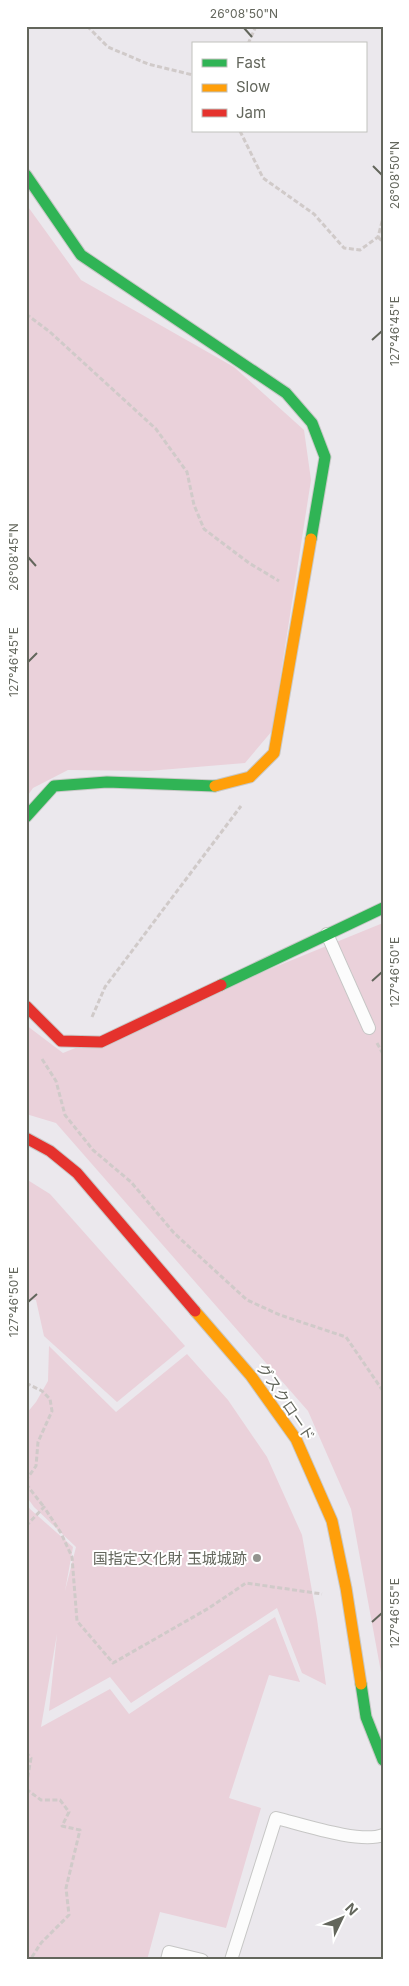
<svg xmlns="http://www.w3.org/2000/svg" width="409" height="1986" viewBox="0 0 409 1986" font-family="Inter,'Noto Sans JP',sans-serif">
	<style>
		.green { fill: #ead1da }
		.lines { fill: none; stroke-linecap: round; stroke-linejoin: round }
		.lane-casing { stroke: #c6c6c5; stroke-width: 14 }
		.fast-casing { stroke: #c8c8c7; stroke-width: 13 }
		.slow-casing { stroke: #c8c8c7; stroke-width: 13 }
		.jam-casing { stroke: #c8c8c7; stroke-width: 13 }
		.path { stroke: #d0cac9; stroke-width: 3; stroke-dasharray: 5 2.5; stroke-linecap: butt }
		.lane { stroke: #fcfcfc; stroke-width: 12 }
		.fast { stroke: #30b455; stroke-width: 11 }
		.slow { stroke: #ff9f0a; stroke-width: 11 }
		.jam { stroke: #e5322d; stroke-width: 11 }
		.ticks { fill: none; stroke: #63665c; stroke-width: 2 }
		.poi-dot { fill: #93948f; stroke: #fff; stroke-width: 2 }
		.labels { text-anchor: middle; dominant-baseline: central; stroke-width: 4; stroke-linejoin: round; paint-order: stroke }
		.street-label { font-size: 15px; fill: #63665c; stroke: #fff }
		.poi-label { font-size: 15px; fill: #63665c; stroke: #fff; text-anchor: end }
		.neatline { fill: none; stroke: #63665c; stroke-width: 2 }
		.ticks-label { font-size: 12px; text-anchor: middle; fill: #63665c }
	</style>
	<rect width="100%" height="100%" fill="#ebe8ed"/>
	<g class="green">
		<polygon points="26,204 81,280 234,367 304,430 311,480 272,731 245,763 148,771 68,770 33,788 26,798"/>
		<polygon points="383,923 383,1683 351,1509 308,1411 56,1123 26,1114 26,1025 63,1053"/>
		<polygon points="26,1179 50,1194 185,1346 117,1402 44,1336 36,1300 26,1299"/>
		<polygon points="49,1346 116,1412 187,1354 228,1400 267,1457 302,1535 317,1619 326,1685 302,1673 277,1608 131,1703 110,1677 49,1711 57,1634 41,1727 110,1689 129,1714 275,1617 300,1682 269,1675 229,1798 261,1808 226,1928 160,1912 147,1960 26,1960 26,1503 30,1509 73,1547 65,1591 76,1547 34,1507 26,1496 26,1414 36,1402 48,1381"/>
	</g>
	<g class="lines">
		<defs>
			<g id="lane">
				<polyline points="327,934 369,1028"/>
				<polyline points="167,1960 169,1952 202,1960"/>
				<path d="M231 1960 276 1818C301 1824 360 1844 383 1835"/>
			</g>
			<g id="fast">
				<polyline points="26,175 81,255 286,393 312,423 325,457 311,539"/>
				<polyline points="26,817 54,786 107,782 215,786"/>
				<polyline points="221,985 383,908"/>
				<polyline points="361,1684 366,1717 383,1760"/>
			</g>
			<g id="slow">
				<polyline points="215,786 250,777 274,753 311,539"/>
				<polyline points="195,1311 251,1376 296,1439 332,1521 346,1588 361,1684"/>
			</g>
			<g id="jam">
				<polyline points="26,1006 61,1041 101,1042 221,985"/>
				<polyline points="26,1138 50,1151 77,1173 195,1311"/>
			</g>
		</defs>
		<use href="#lane" class="lane-casing"/>
		<use href="#fast" class="fast-casing"/>
		<use href="#slow" class="slow-casing"/>
		<use href="#jam" class="jam-casing"/>
		<g class="path">
			<polyline points="87,26 108,47 148,64 193,75"/>
			<polyline points="248,44 256,26"/>
			<polyline points="240,131 263,178 314,214 344,248 360,250 378,237 383,218"/>
			<polyline points="378,237 383,242"/>
			<polyline points="26,314 50,332 156,429 187,472 194,505 204,529 249,563 279,581"/>
			<polyline points="92,1017 105,987 241,806"/>
			<polyline points="377,1043 383,1054"/>
			<polyline points="42,1059 56,1081 65,1115 93,1150 131,1182 174,1233 247,1300 280,1315 346,1337 383,1391"/>
			<polyline points="26,1383 42,1391 50,1399 52,1411 38,1442 36,1466 26,1480"/>
			<polyline points="26,1484 44,1507"/>
			<polyline points="26,1526 44,1507 61,1533 72,1557 77,1621 113,1663 209,1608 246,1583 322,1594"/>
			<polyline points="26,1752 31,1758 26,1787"/>
			<polyline points="26,1789 41,1800 60,1800 69,1812 62,1826 80,1830 66,1888 69,1915 41,1943 30,1960"/>
		</g>
		<use href="#lane" class="lane"/>
		<use href="#fast" class="fast"/>
		<use href="#slow" class="slow"/>
		<use href="#jam" class="jam"/>
	</g>
	<path class="ticks" d="M244 28 252 37M373 166 382 175M372 340 382 331M28 557 36 566M28 662 37 653M372 981 382 972M28 1302 37 1294M372 1622 382 1613"/>
	<circle class="poi-dot" cx="257" cy="1558" r="5"/>
	<g class="labels">
		<g class="street-label">
			<text transform="translate(286 1402) rotate(56)">グスクロード</text>
		</g>
		<g class="poi-label">
			<text x="247" y="1558">国指定文化財 玉城城跡</text>
		</g>
	</g>
	<rect width="409" height="1986" fill="none" stroke="#ffffff" stroke-width="55"/>
	<rect x="192" y="42" width="175" height="90" fill="#ffffff" stroke="#c1c2be"/>
	<rect x="202" y="59" width="25" height="8" fill="#30b455" stroke="#c1c2be"/>
	<text x="236" y="68" font-size="15" fill="#63665c">Fast</text>
	<rect x="202" y="84" width="25" height="8" fill="#ff9f0a" stroke="#c1c2be"/>
	<text x="236" y="92" font-size="15" fill="#63665c">Slow</text>
	<rect x="202" y="109" width="25" height="8" fill="#e5322d" stroke="#c1c2be"/>
	<text x="236" y="118" font-size="15" fill="#63665c">Jam</text>
	<g transform="translate(342 1918) rotate(47)" stroke="#ffffff" stroke-width="4" paint-order="stroke">
	<path d="M0-4L9 19L0 12L-9 19Z" fill="#63665c"/>
	<text y="-8" font-size="14" font-weight="bold" text-anchor="middle" fill="#63665c">N</text>
	</g>
	<rect x="28" y="28" width="354" height="1930" class="neatline"/>
	<g class="ticks-label">
		<text x="244" y="18">26°08'50"N</text>
		<text transform="translate(395 175) rotate(-90)" y="4">26°08'50"N</text>
		<text transform="translate(395 331) rotate(-90)" y="4">127°46'45"E</text>
		<text transform="translate(14 557) rotate(-90)" y="4">26°08'45"N</text>
		<text transform="translate(14 662) rotate(-90)" y="4">127°46'45"E</text>
		<text transform="translate(395 972) rotate(-90)" y="4">127°46'50"E</text>
		<text transform="translate(14 1302) rotate(-90)" y="4">127°46'50"E</text>
		<text transform="translate(395 1613) rotate(-90)" y="4">127°46'55"E</text>
	</g>
</svg>
